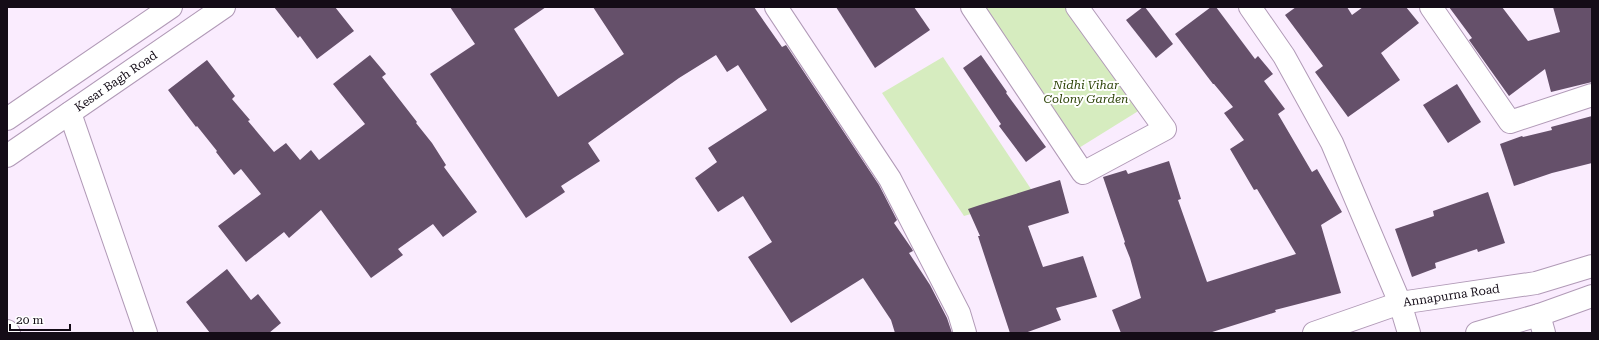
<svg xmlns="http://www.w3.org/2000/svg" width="1599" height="340" viewBox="0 0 1599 340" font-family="'Roboto Serif',serif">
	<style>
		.green { fill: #d6ecbf }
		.building { fill: #65506a }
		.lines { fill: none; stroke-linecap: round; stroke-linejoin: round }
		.minor-casing { stroke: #b19ab7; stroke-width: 24 }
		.major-casing { stroke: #b19ab7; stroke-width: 24 }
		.minor { stroke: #fff; stroke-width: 22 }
		.major { stroke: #fff; stroke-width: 22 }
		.labels { text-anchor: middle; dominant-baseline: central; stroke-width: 4; stroke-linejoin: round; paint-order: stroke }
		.street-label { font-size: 12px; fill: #140c17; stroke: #fff }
		.park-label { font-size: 12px; font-style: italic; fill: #2d4408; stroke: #fff }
	</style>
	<rect width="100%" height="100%" fill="#faecfe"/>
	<g class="green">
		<polygon points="978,7 1079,7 1148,105 1074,151"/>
		<polygon points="943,57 1035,195 964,216 882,93"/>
	</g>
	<g class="building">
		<polygon points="274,7 335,7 354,31 317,59 300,36 298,38"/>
		<polygon points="450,7 546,7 514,29 558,97 624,54 593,7 754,7 782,47 786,45 879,185 897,220 894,223 912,249 913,251 909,253 930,285 947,318 952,333 895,333 891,320 863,278 791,323 748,257 772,242 743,196 718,212 695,178 717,162 708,148 767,110 738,65 727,72 716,55 679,78 588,143 600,161 561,186 565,192 526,218 430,74 475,44"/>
		<polygon points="836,7 914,7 930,30 875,68"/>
		<polygon points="1143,7 1145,7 1173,44 1156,58 1126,20"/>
		<polygon points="1211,7 1216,7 1255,59 1258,56 1273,74 1264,81 1285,109 1278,114 1312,172 1317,169 1342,212 1321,225 1341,293 1275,310 1276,312 1209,333 1121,333 1112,310 1141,298 1130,258 1124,243 1125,242 1103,177 1126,170 1128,174 1169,161 1181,199 1178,200 1207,282 1296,254 1257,189 1254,190 1230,149 1244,140 1224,113 1233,107 1214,84 1213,84 1175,34"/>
		<polygon points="1296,7 1347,7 1352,15 1363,7 1406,7 1419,23 1381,53 1400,80 1348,117 1315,72 1323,66 1285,15"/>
		<polygon points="1449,7 1502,7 1528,41 1560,32 1553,7 1592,7 1592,82 1551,92 1545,69 1509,96 1469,40 1472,38"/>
		<polygon points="370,55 386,74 382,77 417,122 416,123 432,143 446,165 444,167 477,212 443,237 433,224 398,249 403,255 371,278 321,210 289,238 284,232 246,262 218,226 261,194 241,169 234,175 216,152 217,151 197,126 196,127 168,90 207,60 235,96 232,99 250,120 248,121 274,152 286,143 300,160 311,150 319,160 365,124 333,84"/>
		<polygon points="981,55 1007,92 1006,93 1046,147 1026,162 999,126 1001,124 963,68"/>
		<polygon points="1457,84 1481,122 1448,143 1423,105"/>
		<polygon points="1592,116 1592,163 1552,173 1514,186 1500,144 1522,136 1523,137 1552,130 1551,127"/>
		<polygon points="1060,180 1069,213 1028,226 1043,267 1083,256 1097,297 1056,308 1061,320 1025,333 1010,333 978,236 980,236 968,209 980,205"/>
		<polygon points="1488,192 1505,243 1478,252 1477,249 1435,263 1436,268 1412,277 1395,229 1434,216 1433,211"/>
		<polygon points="227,269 251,300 258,294 281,323 269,333 210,333 186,302"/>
	</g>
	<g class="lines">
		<defs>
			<g id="minor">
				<polyline points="776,7 890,179 959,313 965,333"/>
				<polyline points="972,7 1083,173 1165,129 1077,7"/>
				<polyline points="1250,7 1284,56 1332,143 1400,303 1409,333"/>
				<polyline points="1431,7 1510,122 1592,95"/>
				<polyline points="1539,315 1544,333"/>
			</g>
			<g id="major">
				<polyline points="70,113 146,333"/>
				<polyline points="7,119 171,7"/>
				<path id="s1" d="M7 156 224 7"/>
				<polyline points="7,331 9,333"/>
				<path id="s2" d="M1314 333 1400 303 1536 283 1592 266"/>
				<polyline points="1477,333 1539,315 1592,296"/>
			</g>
		</defs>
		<use href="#minor" class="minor-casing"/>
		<use href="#major" class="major-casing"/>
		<use href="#minor" class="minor"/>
		<use href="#major" class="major"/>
	</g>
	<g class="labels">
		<g class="street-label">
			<text stroke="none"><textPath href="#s1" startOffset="132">Kesar Bagh Road</textPath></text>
			<text stroke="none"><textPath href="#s2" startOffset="143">Annapurna Road</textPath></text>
		</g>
		<g class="park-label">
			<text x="1086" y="85">Nidhi Vihar<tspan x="1086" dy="14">Colony Garden</tspan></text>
		</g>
	</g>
	<rect width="1599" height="340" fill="none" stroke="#140c17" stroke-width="16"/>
	<path d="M10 324v6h60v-6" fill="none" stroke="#140c17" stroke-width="2"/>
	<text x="16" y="324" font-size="12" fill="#140c17" stroke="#ffffff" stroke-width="3" paint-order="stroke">20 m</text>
</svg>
